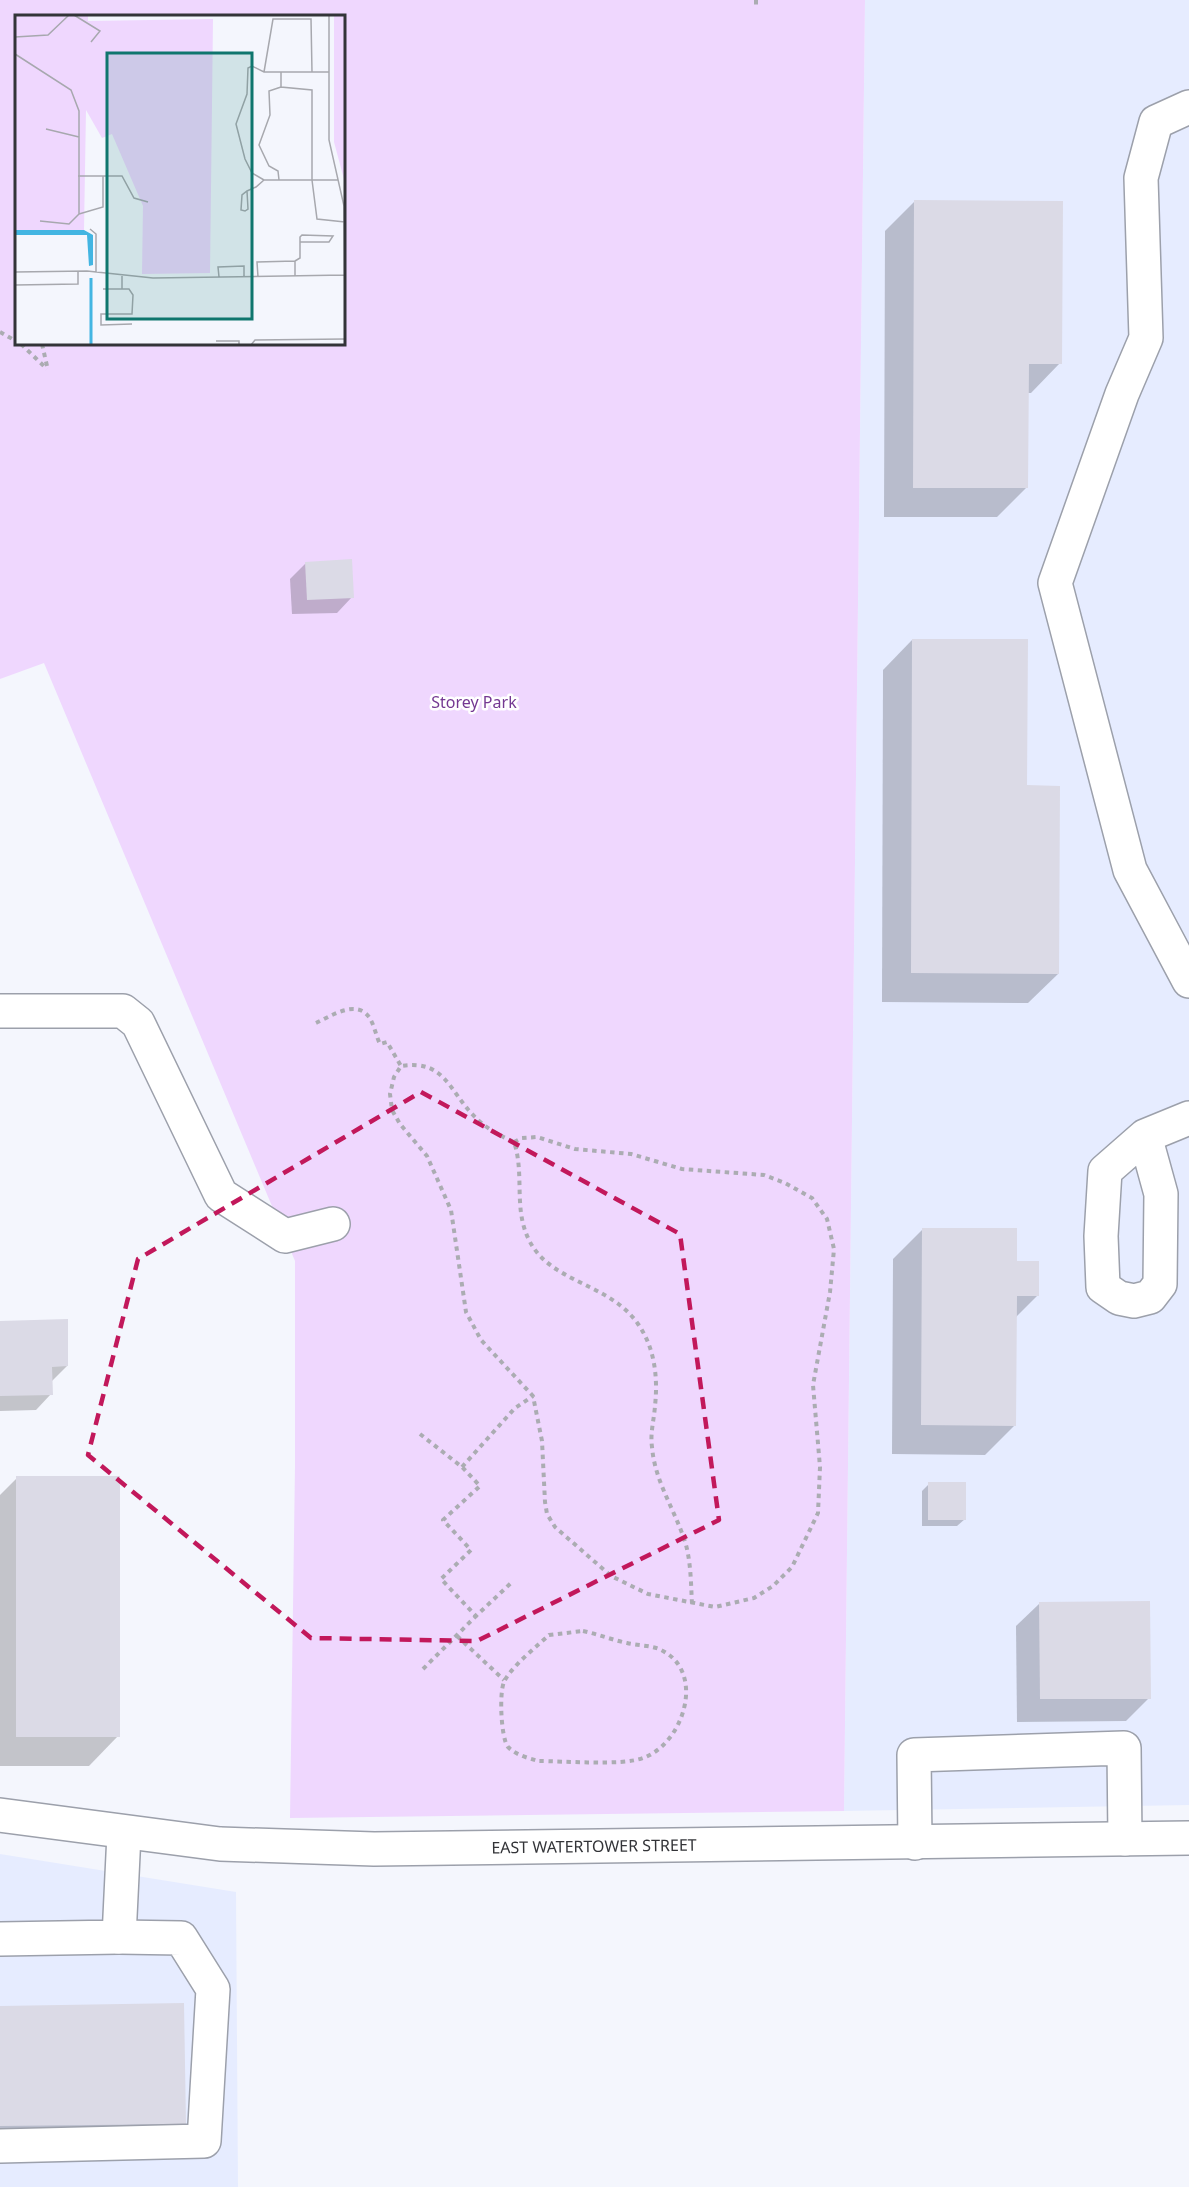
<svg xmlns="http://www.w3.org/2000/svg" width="1189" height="2187" viewBox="0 0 1189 2187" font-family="'Noto Sans',sans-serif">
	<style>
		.built { fill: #e6ecff }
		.green { fill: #efd7fe; fill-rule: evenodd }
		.shadow { fill: #0003 }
		.building { fill: #dbdae6 }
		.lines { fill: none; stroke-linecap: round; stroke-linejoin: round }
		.minor-casing { stroke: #9ca0ab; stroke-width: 36 }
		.path { stroke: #abacb2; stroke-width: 4; stroke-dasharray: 4.5 4.5; stroke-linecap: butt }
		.minor { stroke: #fff; stroke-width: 33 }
		.marked { fill: none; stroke: #c2185b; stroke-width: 4.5; stroke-dasharray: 12 8; stroke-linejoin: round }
		.labels { text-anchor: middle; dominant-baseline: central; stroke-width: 5; stroke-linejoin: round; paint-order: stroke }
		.park-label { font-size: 16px; fill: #743892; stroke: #fff }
		.street-label { font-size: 16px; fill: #333438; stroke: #fff }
		.inset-river { fill: none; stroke: #43b5e2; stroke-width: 3 }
		.inset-road { fill: none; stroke: #a7a8ae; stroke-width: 1.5 }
		.view { fill: #0f766e; fill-opacity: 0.15; stroke: #0f766e; stroke-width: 3 }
		.inset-edge { fill: none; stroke: #333438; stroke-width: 3 }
	</style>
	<rect width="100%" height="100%" fill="#f4f6fd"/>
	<g class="built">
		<polygon points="865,0 1189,0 1189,1805 844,1811"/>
		<polygon points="0,1854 236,1892 238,2187 0,2187"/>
	</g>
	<path class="green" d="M0 0H865L844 1811 290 1818 295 1466V1261L44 663 0 679ZM16 16H344V344H16Z"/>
	<g class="shadow">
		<polygon points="914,202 1060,363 1031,393 1027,393 1026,488 997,517 884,517 885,231"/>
		<polygon points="306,563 352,597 337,613 292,614 290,579"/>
		<polygon points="912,640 1026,786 1058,974 1028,1003 882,1002 883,670"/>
		<polygon points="923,1229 1015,1262 1038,1295 1016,1317 1015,1425 985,1455 892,1454 893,1259"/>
		<polygon points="0,1322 67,1366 51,1382 51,1394 36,1410 0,1411"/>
		<polygon points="17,1478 118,1736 89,1766 0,1766 0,1495"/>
		<polygon points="929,1484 965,1519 957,1526 922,1526 922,1491"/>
		<polygon points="1039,1604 1149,1698 1126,1721 1017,1722 1016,1626"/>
		<polygon points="0,2007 184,2123 155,2153 0,2155"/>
	</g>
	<g class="building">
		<polygon points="914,200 1063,201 1062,364 1029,364 1028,488 913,488"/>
		<polygon points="352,559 354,598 307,600 305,562"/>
		<polygon points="912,639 1028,639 1027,785 1060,786 1059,974 911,973"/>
		<polygon points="922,1228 1017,1228 1017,1261 1039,1261 1039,1296 1017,1296 1016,1426 921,1425"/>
		<polygon points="68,1319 68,1366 52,1367 53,1395 0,1396 0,1321"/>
		<rect x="16" y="1476" width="104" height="261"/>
		<rect x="928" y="1482" width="38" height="38"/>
		<polygon points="1150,1601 1151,1699 1040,1699 1039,1602"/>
		<polygon points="184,2003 186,2124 0,2126 0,2006"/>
	</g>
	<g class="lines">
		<defs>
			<g id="minor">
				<polyline points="1189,107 1156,122 1141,178 1146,338 1122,394 1055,583 1130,870 1189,981"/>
				<polyline points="0,1011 123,1011 138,1023 221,1195 285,1236 333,1224"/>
				<polyline points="1145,1136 1161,1194 1160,1284 1150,1297 1134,1301 1119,1298 1103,1287 1101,1236 1105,1171 1145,1136 1189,1118"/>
				<path id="s1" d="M0 1815 220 1844 374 1849 1189 1838"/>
				<polyline points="915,1843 914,1755 1124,1748 1125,1839"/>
				<polyline points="0,1939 119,1937 124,1834"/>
				<polyline points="0,2146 204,2141 213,1989 181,1938 119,1937"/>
			</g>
		</defs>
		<use href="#minor" class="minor-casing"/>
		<g class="path">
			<polyline points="756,0 756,8"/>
			<polyline points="0,332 16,341"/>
			<polyline points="21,344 47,369"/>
			<polyline points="42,344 47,366"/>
			<path d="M316 1023C331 1016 356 999 369 1017 374 1024 376 1036 380 1044L387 1042 401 1066"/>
			<path d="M514 1142 522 1138 537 1137 575 1149 631 1154 682 1169 764 1175 785 1183 812 1198 827 1219 834 1249 830 1292 813 1385 820 1467 818 1513 792 1567 773 1586 754 1598 715 1607 648 1594 611 1576 555 1527 547 1514 545 1502 542 1441 533 1396 481 1340 466 1312 451 1210 427 1156 400 1124 392 1110 390 1094 394 1077 401 1066C445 1059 449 1091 474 1116 484 1127 500 1136 514 1142 525 1175 513 1208 529 1240 550 1283 610 1283 638 1324 655 1348 658 1378 655 1406 654 1420 650 1433 652 1447 655 1483 676 1511 686 1545 691 1564 691 1585 692 1604"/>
			<polyline points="420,1434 462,1467 480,1486 443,1520 471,1550 441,1579 476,1616 511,1583"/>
			<polyline points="462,1467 515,1408 533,1396"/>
			<path d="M583 1631C598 1634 612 1640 627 1643 639 1646 653 1645 663 1651 706 1674 683 1744 643 1758 622 1766 564 1761 538 1761 528 1758 516 1755 508 1747 501 1738 499 1693 504 1682 510 1668 537 1646 549 1635Z"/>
			<polyline points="457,1636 504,1680"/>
			<polyline points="423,1669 476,1616"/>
		</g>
		<use href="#minor" class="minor"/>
	</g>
	<path class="marked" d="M421 1092 680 1234 719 1520 477 1641 311 1638 88 1455 138 1259Z"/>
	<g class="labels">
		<g class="park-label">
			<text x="474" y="702">Storey Park</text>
		</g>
		<g class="street-label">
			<text stroke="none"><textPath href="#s1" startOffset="596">EAST WATERTOWER STREET</textPath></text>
		</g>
	</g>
	<g transform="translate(15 15)">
		<rect width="330" height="330" fill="#f4f6fd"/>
		<path d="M0 0H73V6L198 4 195 258 127 259 128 191 97 119 87 123 71 95 69 215H0ZM319 0H330V168L319 127Z" fill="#efd7fe"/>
		<path d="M0 215H69L78 220V250L74 251 72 220H0Z" fill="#43b5e2"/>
		<path class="inset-river" d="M76 330V263"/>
		<path class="inset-road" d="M59 0 85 16 76 27M314 0V125L329 191 330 297M0 22 33 20 54 0M0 39 56 75 64 96V199L54 209 25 206M249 57 258 4H296L297 57M266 57V72L297 75V165L302 204 330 207M31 114 64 122M63 161H107L119 183 133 187M249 165 237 158 230 144 221 109 232 79 233 53 237 51 249 57H314M249 165H323M264 165 263 156 254 151 244 130 255 100 254 76 266 72M232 176 233 194 230 196 226 195 227 180 232 176 241 172 249 165M64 199 88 192V161M75 214 81 219V257M280 246 285 243V222L287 220 318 221 314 227H285M0 257 72 256 138 263 330 260M204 262 203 252 229 251V262M243 262 242 247 280 246V261M0 270 63 269V256M88 274H107V261M107 274H114L118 280 117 299H86V310L117 309M201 326H224V330M236 330 240 325 330 324"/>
		<path class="view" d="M92 38H237V304H92Z"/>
		<rect width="330" height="330" class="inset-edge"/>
	</g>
</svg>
